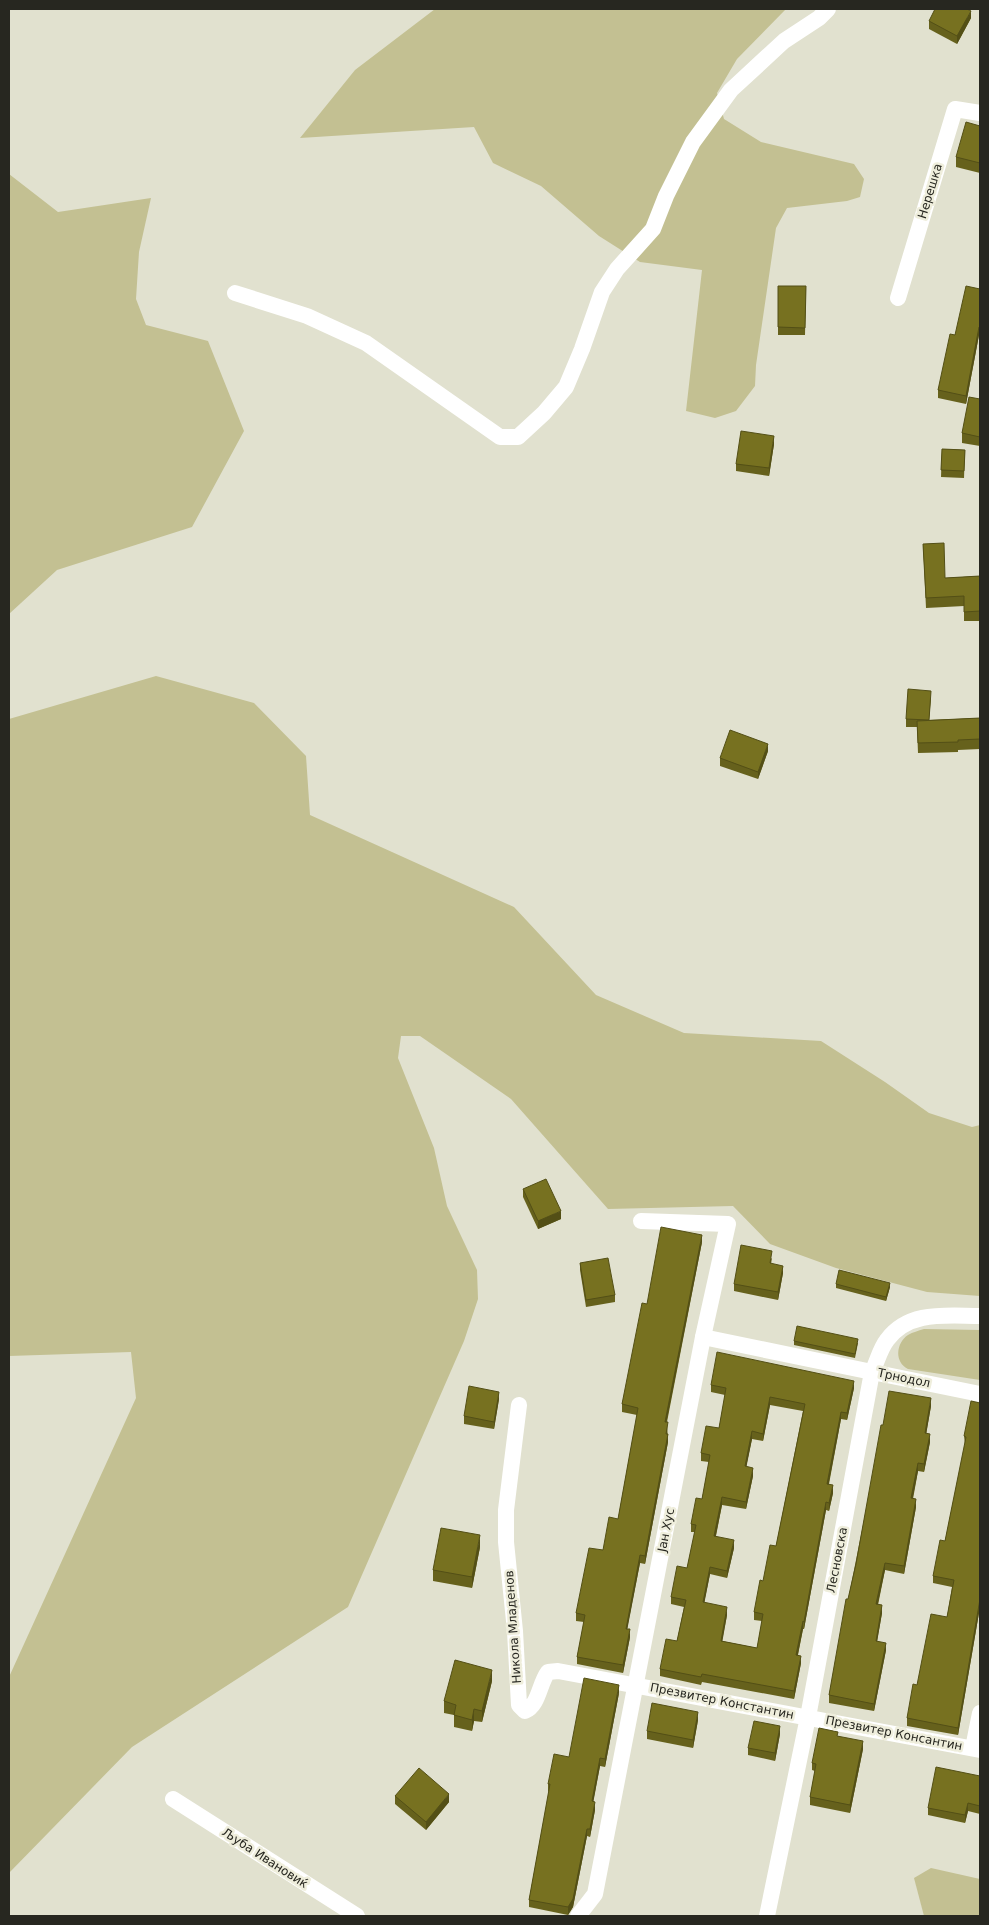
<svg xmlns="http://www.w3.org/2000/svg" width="989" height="1925" viewBox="0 0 989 1925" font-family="'DejaVu Sans',sans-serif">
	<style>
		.green { fill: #c3c092 }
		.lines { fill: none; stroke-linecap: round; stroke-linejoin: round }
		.minor { stroke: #fff; stroke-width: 16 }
		.wall { fill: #66611c; fill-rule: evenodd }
		.shaded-wall { fill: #534f16 }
		.building { fill: #777120; stroke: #534f16; fill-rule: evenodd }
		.labels { text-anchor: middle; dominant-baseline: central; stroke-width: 5; stroke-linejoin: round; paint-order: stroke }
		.street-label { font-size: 12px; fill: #272720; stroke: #efeedc }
	</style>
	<rect width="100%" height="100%" fill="#e1e1cf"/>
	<g class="green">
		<polygon points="435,9 786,9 737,59 717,93 724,119 761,142 854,164 864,179 860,197 847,201 787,208 776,228 756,365 755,386 736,411 715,418 686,411 702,270 640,262 599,236 541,186 493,163 474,127 300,138 355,70"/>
		<polygon points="9,174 58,212 151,198 139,252 136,299 146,325 208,341 244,431 192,527 57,570 9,614"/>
		<polygon points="156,676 254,703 306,756 310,815 514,907 596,995 684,1033 821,1041 885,1082 929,1113 972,1127 980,1125 980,1296 927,1292 836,1268 770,1244 733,1206 608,1209 511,1099 420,1036 401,1036 398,1058 434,1148 447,1206 477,1270 478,1299 464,1341 348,1607 132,1747 9,1873 9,1677 136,1398 131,1352 9,1356 9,719"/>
		<path d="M924 1329 980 1330V1380L908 1369C894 1362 896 1343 908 1335 913 1332 918 1331 924 1329Z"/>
		<polygon points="931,1868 980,1879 980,1916 924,1916 914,1878"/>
	</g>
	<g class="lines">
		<g class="minor">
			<polyline points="235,293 307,316 366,343 500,437 518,437 544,413 566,387 582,349 602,292 617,269 653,229 666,196 693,142 731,90 784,41 819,18 828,9"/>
			<polyline points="898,298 955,109 980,113"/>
			<path d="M980 1316C947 1316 909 1310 887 1340 880 1349 877 1362 872 1372L980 1394"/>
			<polyline points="703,1337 872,1372 808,1717 767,1916"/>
			<path d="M519 1405 506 1510V1542L515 1631 519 1705 525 1711C539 1705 539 1684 548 1672L558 1671 980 1750"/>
			<polyline points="973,1748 980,1713"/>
			<polyline points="173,1799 357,1916"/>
			<polyline points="578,1916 595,1894 703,1337 728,1224 641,1221"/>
		</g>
	</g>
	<g class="wall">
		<polygon points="971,18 957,44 929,29 929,21"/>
		<polygon points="980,126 980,173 956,167 956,157"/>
		<polygon points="778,286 806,286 805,335 778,335"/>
		<polygon points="980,289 980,335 979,335 966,404 938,398 938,390 955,335"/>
		<polygon points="980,399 980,446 962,443 962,433"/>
		<polygon points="774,444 769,476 736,471 736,464"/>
		<polygon points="942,449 965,450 964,478 941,477"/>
		<polygon points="923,544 945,578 980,576 980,621 964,621 964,606 926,608"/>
		<polygon points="931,698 929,720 980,718 980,749 958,750 958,752 918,753 917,727 906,727 906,719"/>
		<polygon points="768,751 758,779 720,766 720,758"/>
		<polygon points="523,1189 561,1219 538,1229 523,1197"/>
		<polygon points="702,1242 667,1422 668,1442 648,1548 645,1564 640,1563 627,1629 630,1637 623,1673 577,1664 577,1657 584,1622 576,1621 576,1613 618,1519 637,1415 622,1412 622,1404 647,1304"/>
		<polygon points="772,1258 771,1264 783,1273 778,1300 734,1291 734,1284"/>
		<polygon points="580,1263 615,1295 615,1302 586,1307 580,1270"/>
		<polygon points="836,1284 890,1287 886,1301 836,1288"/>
		<polygon points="794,1341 858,1343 855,1358 794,1345"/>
		<path d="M711 1385 854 1388 847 1420 841 1419 829 1484 833 1493 829 1511 826 1510 804 1629H803L798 1655 801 1663 794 1699 702 1682 701 1685 660 1676V1669L677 1641 684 1607 671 1604V1597L687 1568 695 1532H691V1524L702 1499 709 1462 701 1461V1453L719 1428 725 1395 711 1392ZM770 1405 803 1411 776 1546 754 1612V1620L762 1621 757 1648 722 1641 727 1615 704 1603 710 1574 727 1578 734 1548 716 1536 722 1505 746 1509 753 1476 746 1467 752 1439 763 1441Z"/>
		<polygon points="499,1399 494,1429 464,1424 464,1416"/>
		<polygon points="980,1403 980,1607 958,1735 907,1726 907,1718 917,1685 947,1617 952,1587 933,1583 933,1576 945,1541 965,1444 964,1436"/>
		<polygon points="931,1406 926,1434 930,1442 924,1472 918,1471 913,1499 916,1507 904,1574 885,1570 878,1605 882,1613 877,1641 886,1650 874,1711 829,1703 829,1695 883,1425"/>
		<polygon points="480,1547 472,1588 433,1581 433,1570"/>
		<polygon points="492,1681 482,1722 474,1721 472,1731 454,1727 454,1715 444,1713 444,1701"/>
		<polygon points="619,1693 605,1767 600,1766 593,1802 595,1810 590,1837 587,1836 573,1907 568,1915 529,1907 529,1900 549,1792 548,1791 548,1784"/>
		<polygon points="698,1720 693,1748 647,1739 647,1731"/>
		<polygon points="780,1734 775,1761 748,1755 748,1748"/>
		<polygon points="838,1736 863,1749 850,1813 810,1805 810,1797 815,1771 812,1770 812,1763"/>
		<polygon points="980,1776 980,1814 968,1811 965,1823 928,1815 928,1808"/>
		<polygon points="395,1796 449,1802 426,1830 395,1804"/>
	</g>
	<g class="shaded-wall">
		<polygon points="971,11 971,18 957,44 957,36"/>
		<polygon points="979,327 979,335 966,404 966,396"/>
		<polygon points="774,436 774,444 769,476 769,468"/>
		<polygon points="768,744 768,751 758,779 758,772"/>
		<polygon points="561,1211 561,1219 538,1229 538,1221"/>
		<polygon points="702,1235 702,1242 665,1429 665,1422"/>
		<polygon points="783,1266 783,1273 778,1300 778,1292"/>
		<polygon points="890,1283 890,1287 886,1301 886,1297"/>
		<polygon points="854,1381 854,1388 847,1420 847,1413"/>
		<polygon points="499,1392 499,1399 494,1429 494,1422"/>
		<polygon points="770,1397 770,1405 763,1441 763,1434"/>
		<polygon points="931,1398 931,1406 925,1441 925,1433"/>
		<polygon points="841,1412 841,1419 827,1492 827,1484"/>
		<polygon points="752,1431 752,1439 745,1474 745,1466"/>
		<polygon points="668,1434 668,1442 645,1564 645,1556"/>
		<polygon points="930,1434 930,1442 924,1472 924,1464"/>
		<polygon points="918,1463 918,1471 911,1506 911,1498"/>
		<polygon points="753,1468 753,1476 746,1509 746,1502"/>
		<polygon points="833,1485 833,1493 829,1511 829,1503"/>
		<polygon points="722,1497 722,1505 714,1544 714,1536"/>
		<polygon points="916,1499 916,1507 904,1574 904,1566"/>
		<polygon points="826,1502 826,1510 804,1629 804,1622"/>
		<polygon points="480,1535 480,1547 472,1588 472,1577"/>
		<polygon points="734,1540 734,1548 727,1578 727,1571"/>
		<polygon points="640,1555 640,1563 626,1636 626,1629"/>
		<polygon points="885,1563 885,1570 876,1612 876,1604"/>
		<polygon points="710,1567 710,1574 703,1610 703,1602"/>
		<polygon points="980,1599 980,1607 958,1735 958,1728"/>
		<polygon points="882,1605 882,1613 876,1648 876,1641"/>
		<polygon points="727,1607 727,1615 721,1649 721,1641"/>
		<polygon points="803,1621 803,1629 796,1663 796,1655"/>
		<polygon points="630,1629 630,1637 623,1673 623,1665"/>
		<polygon points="886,1643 886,1650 874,1711 874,1704"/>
		<polygon points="801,1656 801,1663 794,1699 794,1691"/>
		<polygon points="492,1670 492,1681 482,1722 482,1711"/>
		<polygon points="619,1685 619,1693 605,1767 605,1759"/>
		<polygon points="474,1709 474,1721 472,1731 472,1720"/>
		<polygon points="698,1712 698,1720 693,1748 693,1740"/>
		<polygon points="780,1726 780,1734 775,1761 775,1753"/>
		<polygon points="863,1741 863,1749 850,1813 850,1805"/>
		<polygon points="600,1758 600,1766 592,1809 592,1801"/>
		<polygon points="449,1794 449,1802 426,1830 426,1822"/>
		<polygon points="595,1802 595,1810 590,1837 590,1829"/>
		<polygon points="968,1803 968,1811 965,1823 965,1815"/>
		<polygon points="587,1829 587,1836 573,1907 568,1915 568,1907"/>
	</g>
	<g class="building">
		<polygon points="935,9 967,9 971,11 957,36 929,21"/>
		<polygon points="966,122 980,126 980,163 956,157"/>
		<polygon points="778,286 806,286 805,328 778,327"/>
		<polygon points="966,286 980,289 980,327 979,327 966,396 938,390 950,334 955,335"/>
		<polygon points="969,397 980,399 980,437 962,433"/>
		<polygon points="741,431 774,436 769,468 736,464"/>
		<polygon points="942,449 965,450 964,471 941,470"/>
		<polygon points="944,543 945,578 980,576 980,611 964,612 964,596 926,598 923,544"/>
		<polygon points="908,689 931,691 929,720 906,719"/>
		<polygon points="980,718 980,739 958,740 958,742 918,743 917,721"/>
		<polygon points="730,730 768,744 758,772 720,758"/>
		<polygon points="546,1179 561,1211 538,1221 523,1189"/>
		<polygon points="661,1227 702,1235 665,1422 668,1422 666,1434 668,1434 648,1540 645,1556 640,1555 626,1629 630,1629 623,1665 577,1657 585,1615 576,1613 589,1548 603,1550 609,1517 618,1519 638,1408 622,1404 642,1303 647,1304"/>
		<polygon points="741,1245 772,1251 770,1263 783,1266 778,1292 734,1284"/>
		<polygon points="608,1258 615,1295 586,1300 580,1263"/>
		<polygon points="839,1270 890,1283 886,1297 836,1284"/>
		<polygon points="797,1326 858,1339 855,1354 794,1341"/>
		<path d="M717 1352 854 1381 847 1413 841 1412 827 1484 833 1485 829 1503 826 1502 804 1622 803 1621 796 1655 801 1656 794 1691 702 1674 701 1677 660 1669 666 1639 677 1641 686 1600 671 1597 677 1566 687 1568 696 1525 691 1524 696 1498 702 1499 710 1455 701 1453 706 1426 719 1428 726 1388 711 1385ZM770 1397 805 1404 776 1546 770 1545 763 1581 760 1580 754 1612 763 1614 757 1648 721 1641 727 1607 703 1602 710 1567 727 1571 734 1540 714 1536 722 1497 746 1502 753 1468 745 1466 752 1431 763 1434Z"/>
		<polygon points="469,1386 499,1392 494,1422 464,1416"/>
		<polygon points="889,1391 931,1398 925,1433 930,1434 924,1464 918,1463 911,1498 916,1499 904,1566 885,1563 876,1604 882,1605 876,1641 886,1643 874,1704 829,1695 846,1599 848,1599 856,1564 881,1425 883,1425"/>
		<polygon points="971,1401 980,1403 980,1599 958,1728 907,1718 913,1684 917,1685 931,1614 947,1617 954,1580 933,1576 940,1540 945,1541 966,1437 964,1436"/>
		<polygon points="441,1528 480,1535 472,1577 433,1570"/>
		<polygon points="455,1660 492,1670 482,1711 474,1709 472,1720 454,1715 456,1705 444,1701"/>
		<polygon points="584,1678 619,1685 605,1759 600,1758 592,1801 595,1802 590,1829 587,1829 573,1899 568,1907 529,1900 550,1784 548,1784 554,1754 569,1757"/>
		<polygon points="652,1703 698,1712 693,1740 647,1731"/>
		<polygon points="754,1721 780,1726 775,1753 748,1748"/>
		<polygon points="819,1728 838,1732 837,1736 863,1741 850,1805 810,1797 816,1764 812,1763"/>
		<polygon points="936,1767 980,1776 980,1806 968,1803 965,1815 928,1808"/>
		<polygon points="419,1768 449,1794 426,1822 395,1796"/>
	</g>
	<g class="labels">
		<g class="street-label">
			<text transform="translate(930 191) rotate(-73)">Нерешка</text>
			<text transform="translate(904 1378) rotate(12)">Трнодол</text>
			<text transform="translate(666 1530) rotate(-79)">Јан Хус</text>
			<text transform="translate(837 1560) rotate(-79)">Лесновска</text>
			<text transform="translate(513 1627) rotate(-94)">Никола Младенов</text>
			<text transform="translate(722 1701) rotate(11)">Презвитер Константин</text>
			<text transform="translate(894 1733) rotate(11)">Презвитер Консантин</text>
			<text transform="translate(265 1858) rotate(33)">Љуба Ивановиќ</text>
		</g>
	</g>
	<rect width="989" height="1925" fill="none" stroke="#272720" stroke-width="20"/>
</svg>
